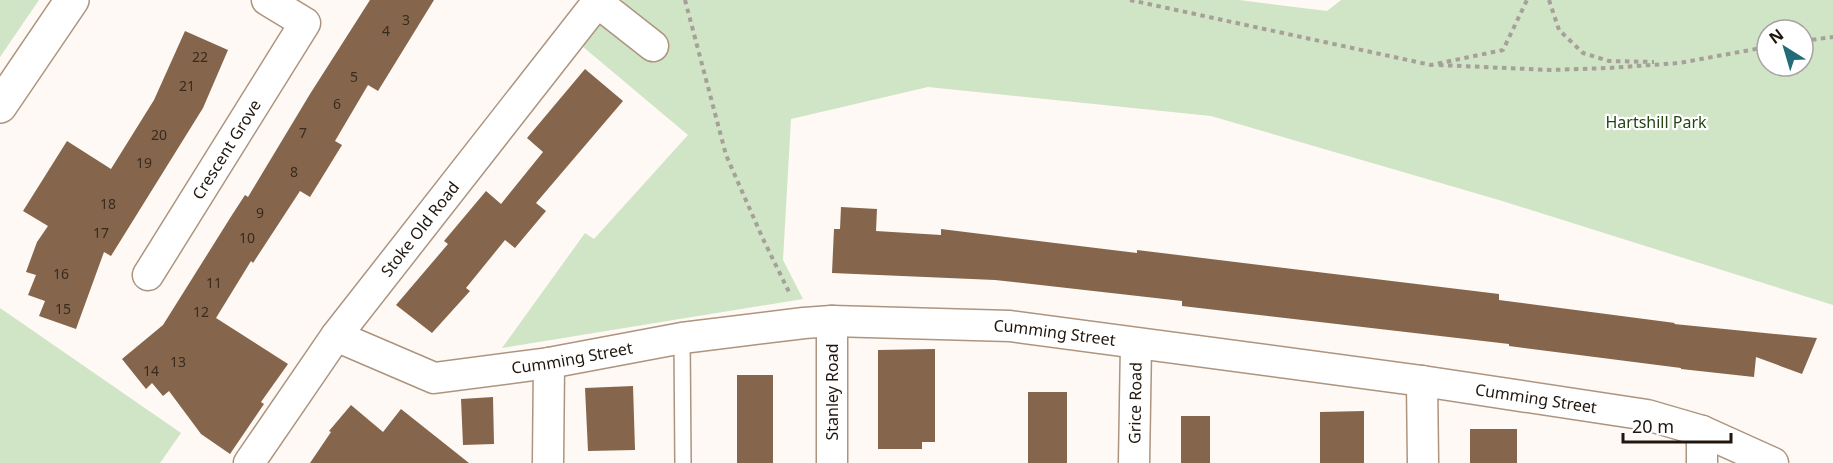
<svg xmlns="http://www.w3.org/2000/svg" width="1833" height="463" viewBox="0 0 1833 463" font-family="'Noto Sans',sans-serif">
	<style>
		.green { fill: #d0e4c6; fill-rule: evenodd }
		.building { fill: #85664d }
		.lines { fill: none; stroke-linecap: round; stroke-linejoin: round }
		.service-casing { stroke: #ad947f; stroke-width: 18 }
		.minor-casing { stroke: #ad947f; stroke-width: 33 }
		.secondary-casing { stroke: #ad947f; stroke-width: 36 }
		.path { stroke: #a7a09a; stroke-width: 4; stroke-dasharray: 4.5 4.5; stroke-linecap: butt }
		.service { stroke: #fff; stroke-width: 15 }
		.minor { stroke: #fff; stroke-width: 30 }
		.secondary { stroke: #fff; stroke-width: 33 }
		.labels { text-anchor: middle; dominant-baseline: central; stroke-width: 4.5; stroke-linejoin: round; paint-order: stroke }
		.number-label { font-size: 14px; fill: #392a1e }
		.park-label { font-size: 16px; fill: #264514; stroke: #fff }
		.street-label { font-size: 16px; fill: #20160e; stroke: #fff }
	</style>
	<rect width="100%" height="100%" fill="#fef9f4"/>
	<g class="green">
		<polygon points="0,0 39,0 0,57"/>
		<path d="M623 0H1239L1327 11 1341 0H1833V305L1499 200 1211 116 928 87 791 119 783 260 803 299 502 348 585 233 594 239 688 135 576 41ZM1767 30H1803V66H1767Z"/>
		<polygon points="0,308 181,433 160,463 0,463"/>
	</g>
	<g class="building">
		<polygon points="370,0 434,0 378,91 368,85 335,141 342,145 310,197 300,191 253,263 251,261 216,318 288,364 261,402 264,404 230,454 201,434 169,391 163,396 152,383 146,389 122,359 163,325 232,215 245,195 248,197 310,94"/>
		<polygon points="185,31 228,50 203,108 111,256 104,252 76,329 39,316 45,301 28,295 36,275 26,272 37,242 48,226 23,211 67,141 111,169 154,100"/>
		<polygon points="585,69 623,101 536,203 546,211 515,248 505,240 466,288 470,291 432,333 396,305 448,244 444,241 486,191 501,204 543,152 527,138"/>
		<polygon points="841,207 877,209 876,231 941,235 941,229 1137,253 1137,250 1499,294 1499,300 1675,323 1674,324 1817,338 1802,374 1756,357 1754,377 1681,369 1681,368 1509,346 1509,344 1182,306 1182,301 995,280 832,273 834,229 840,229"/>
		<polygon points="935,349 935,442 922,442 922,449 878,449 878,350"/>
		<rect x="737" y="375" width="36" height="88"/>
		<polygon points="633,386 635,450 588,451 585,388"/>
		<rect x="1028" y="392" width="39" height="71"/>
		<polygon points="493,397 494,444 463,445 461,399"/>
		<polygon points="351,405 383,432 401,409 469,463 310,463 331,432 329,431"/>
		<polygon points="1364,411 1364,463 1320,463 1320,412"/>
		<rect x="1181" y="416" width="29" height="47"/>
		<rect x="1470" y="429" width="47" height="34"/>
	</g>
	<g class="lines">
		<defs>
			<polyline id="service" points="682,338 683,463"/>
			<g id="minor">
				<polyline points="597,2 653,46"/>
				<path id="s1" d="M148 275 305 23 267 0"/>
				<polyline points="832,321 832,463"/>
				<path id="s2" d="M336 336 434 378 549 363 682 338 804 323 832 321 1010 326 1422 381 1647 415 1702 431 1773 463"/>
				<polyline points="1422,381 1423,463"/>
				<polyline points="1702,431 1702,463"/>
				<path id="s3" d="M249 463 336 336 599 0"/>
				<polyline points="548,463 549,363"/>
				<path id="s4" d="M1134 463 1136 344"/>
			</g>
			<polyline id="secondary" points="0,106 72,0"/>
		</defs>
		<use href="#service" class="service-casing"/>
		<use href="#minor" class="minor-casing"/>
		<use href="#secondary" class="secondary-casing"/>
		<g class="path">
			<polyline points="685,0 726,155 763,239 789,292"/>
			<polyline points="1130,0 1431,65 1503,50 1527,0"/>
			<polyline points="1549,0 1559,30 1583,53 1609,61 1654,62"/>
			<polyline points="1803,41 1833,37"/>
			<polyline points="1439,65 1550,70 1609,68 1679,63 1767,47"/>
		</g>
		<use href="#service" class="service"/>
		<use href="#minor" class="minor"/>
		<use href="#secondary" class="secondary"/>
	</g>
	<g class="labels">
		<g class="number-label">
			<text x="406" y="19">3</text>
			<text x="386" y="30">4</text>
			<text x="200" y="56">22</text>
			<text x="354" y="76">5</text>
			<text x="187" y="85">21</text>
			<text x="337" y="103">6</text>
			<text x="303" y="132">7</text>
			<text x="159" y="134">20</text>
			<text x="144" y="162">19</text>
			<text x="294" y="171">8</text>
			<text x="108" y="203">18</text>
			<text x="260" y="212">9</text>
			<text x="101" y="232">17</text>
			<text x="247" y="237">10</text>
			<text x="61" y="273">16</text>
			<text x="214" y="282">11</text>
			<text x="63" y="308">15</text>
			<text x="201" y="311">12</text>
			<text x="178" y="361">13</text>
			<text x="151" y="370">14</text>
		</g>
		<g class="park-label">
			<text x="1656" y="122">Hartshill Park</text>
		</g>
		<g class="street-label">
			<text stroke="none"><textPath href="#s1" startOffset="148">Crescent Grove</textPath></text>
			<text stroke="none"><textPath href="#s3" startOffset="290">Stoke Old Road</textPath></text>
			<text stroke="none"><textPath href="#s2" startOffset="732">Cumming Street</textPath></text>
			<text stroke="none"><textPath href="#s2" startOffset="246">Cumming Street</textPath></text>
			<text transform="translate(832 392) rotate(-90)">Stanley Road</text>
			<text stroke="none"><textPath href="#s2" startOffset="1218">Cumming Street</textPath></text>
			<text stroke="none"><textPath href="#s4" startOffset="60">Grice Road</textPath></text>
		</g>
	</g>
	<g transform="translate(1785 48) rotate(323)"><circle r="28" fill="#ffffff" stroke="#a6a29f" stroke-width="1.5"/>
	<path d="M0-4.5L10 22L0 15L-10 22Z" fill="#226b77"/>
	<text y="-9" font-size="16" font-weight="bold" text-anchor="middle" fill="#20160e">N</text>
	</g>
	<path d="M1623 433v9h108v-9" fill="none" stroke="#20160e" stroke-width="3"/>
	<text x="1632" y="433" font-size="18" fill="#20160e" stroke="#ffffff" stroke-width="4.5" paint-order="stroke">20 m</text>
</svg>
